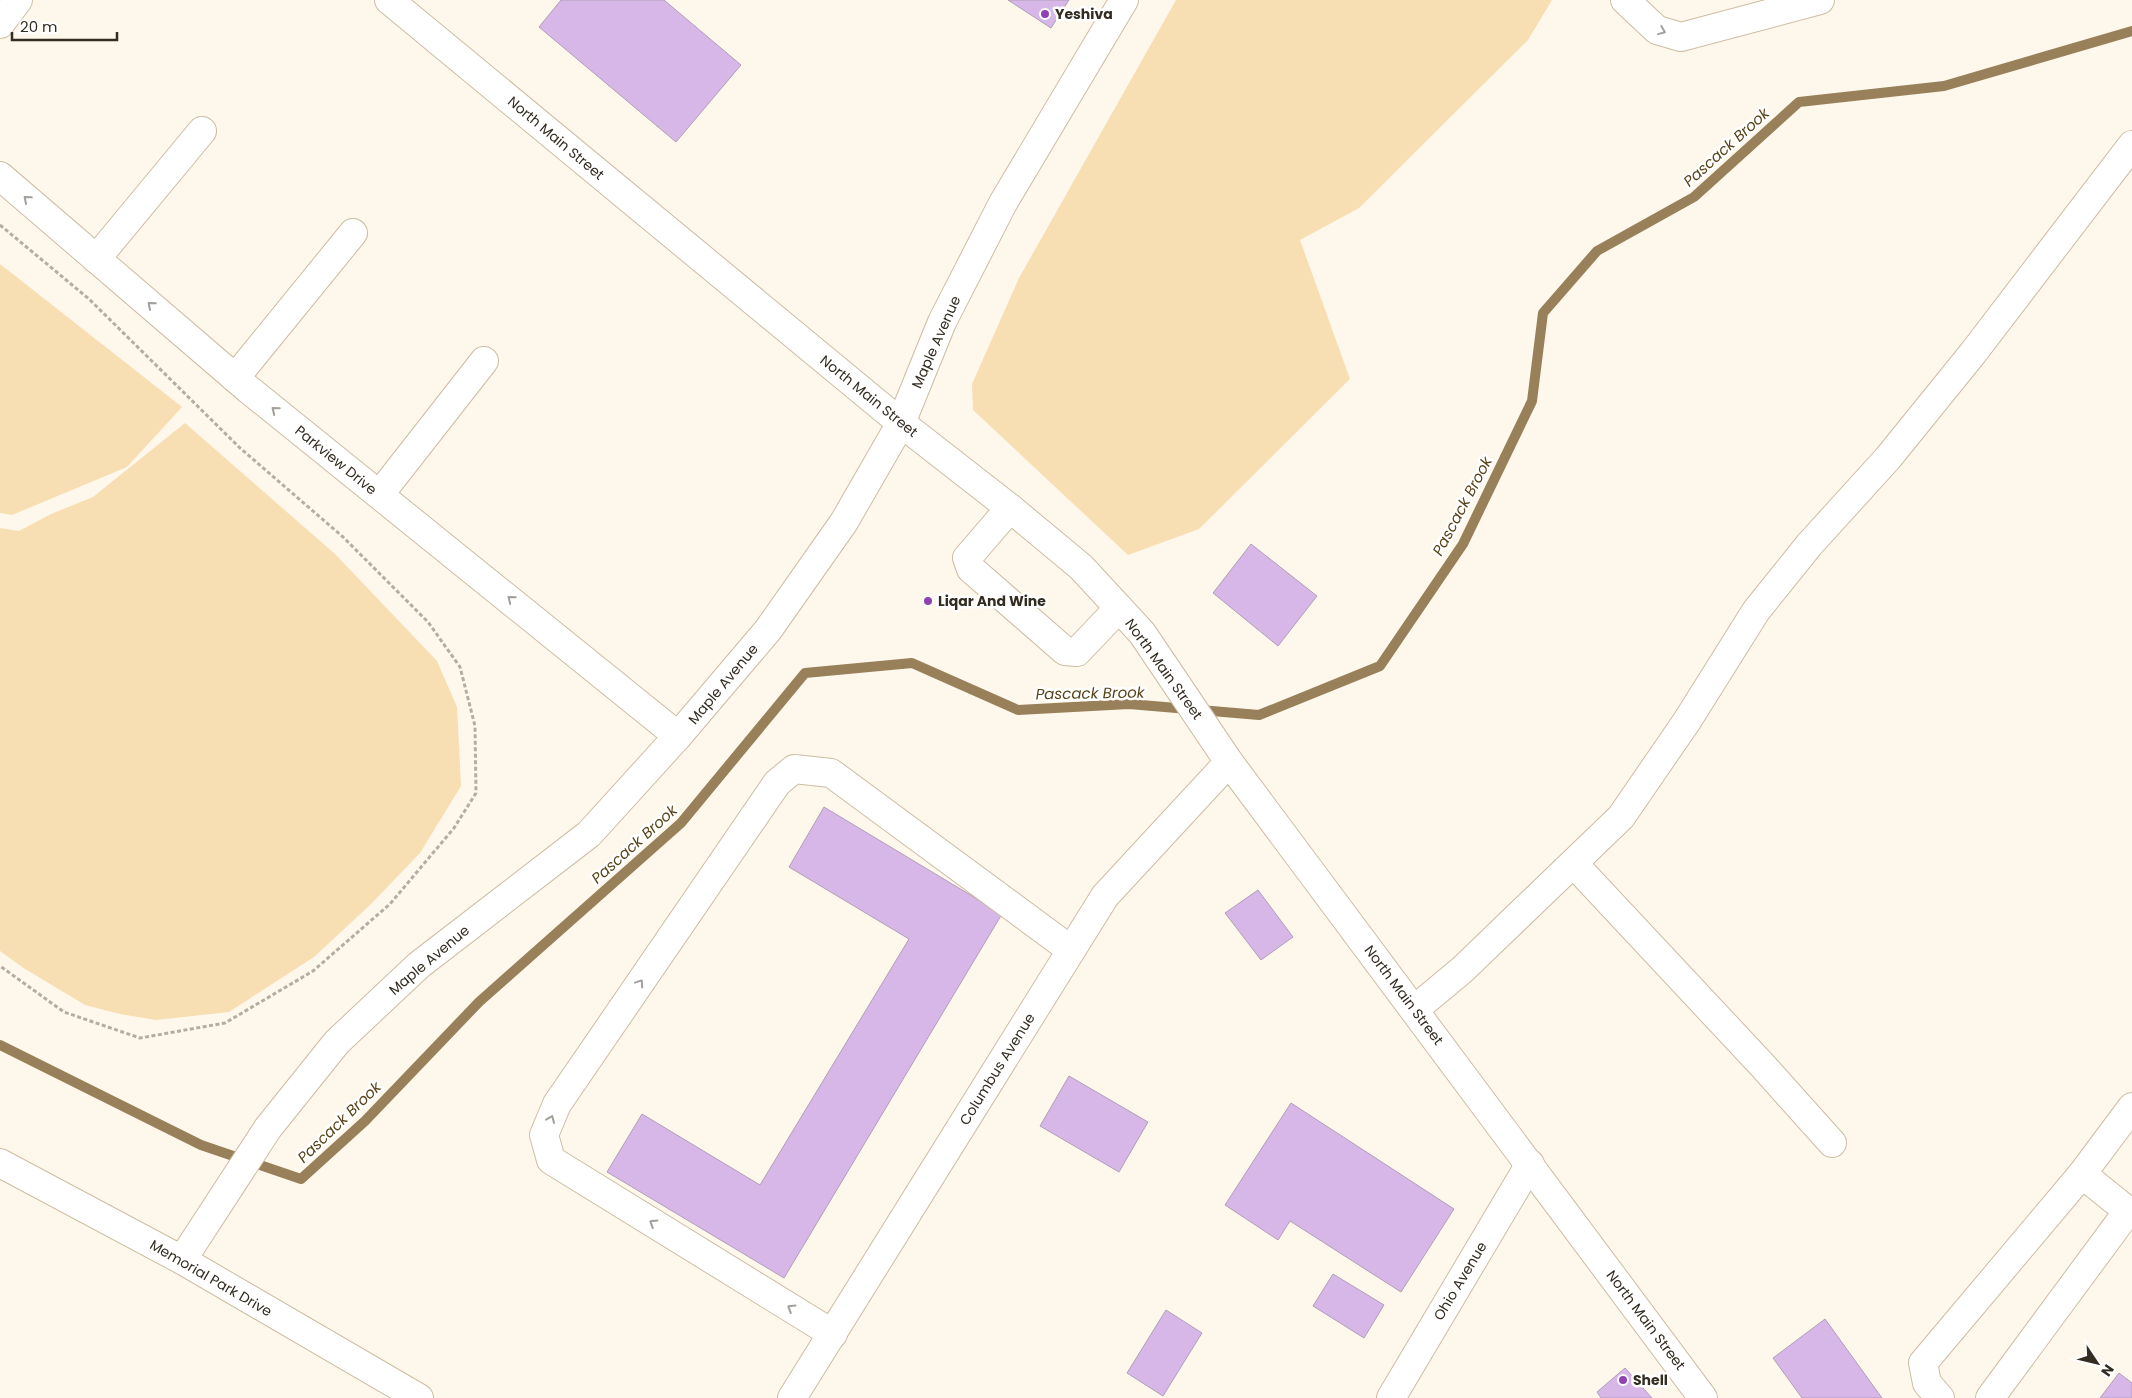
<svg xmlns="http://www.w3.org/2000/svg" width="2132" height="1398" viewBox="0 0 2132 1398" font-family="Poppins,sans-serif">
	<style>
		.green { fill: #f8deb3 }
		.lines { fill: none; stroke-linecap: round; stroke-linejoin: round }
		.stream { stroke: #98815a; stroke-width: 10 }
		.building { fill: #d7b6e8; stroke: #b09fb8 }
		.minor-casing { stroke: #cdbda2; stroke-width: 30 }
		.major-casing { stroke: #cdbda2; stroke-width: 30 }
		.path { stroke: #b4ada2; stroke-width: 3; stroke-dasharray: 4 2.5; stroke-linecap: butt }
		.minor { stroke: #fff; stroke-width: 28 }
		.major { stroke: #fff; stroke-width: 28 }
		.oneway { stroke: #a3a09b }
		.poi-dot { fill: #9142b2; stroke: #fff; stroke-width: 2 }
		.labels { text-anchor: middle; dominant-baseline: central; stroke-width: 5; stroke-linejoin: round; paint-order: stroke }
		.poi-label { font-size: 14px; font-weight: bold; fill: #322c21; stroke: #fff; text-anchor: start }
		.street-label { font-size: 14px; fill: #322c21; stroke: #fff }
		.water-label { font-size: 15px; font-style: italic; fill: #584319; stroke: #fff }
	</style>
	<rect width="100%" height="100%" fill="#fef7ec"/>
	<g class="green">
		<polygon points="1176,0 1552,0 1528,40 1359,208 1300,240 1350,379 1199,529 1128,555 973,410 972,384 1019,278"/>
		<polygon points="0,264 182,407 127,467 12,515 0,513"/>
		<polygon points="185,423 335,554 437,661 457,707 461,786 420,853 370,905 314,957 229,1012 156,1020 120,1014 85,1005 22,967 0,951 0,528 19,531 51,514 93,497"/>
	</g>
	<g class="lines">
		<polyline class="stream" points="0,1045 201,1145 301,1179 365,1121 479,1002 681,823 805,673 912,663 1018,710 1129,704 1259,715 1380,666 1463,544 1532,401 1543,313 1597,251 1694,197 1799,102 1944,86 2132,31"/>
	</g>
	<g class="building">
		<polygon points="561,0 664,0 741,65 676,142 539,27"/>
		<polygon points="1008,0 1069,0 1051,28"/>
		<polygon points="1251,544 1317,596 1278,646 1213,593"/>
		<polygon points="824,807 1002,914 784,1278 607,1172 642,1114 760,1185 909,939 789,867"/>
		<polygon points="1258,890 1293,937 1261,960 1225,913"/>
		<polygon points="1069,1076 1148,1122 1119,1172 1040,1126"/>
		<polygon points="1291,1103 1454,1209 1401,1292 1290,1221 1278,1240 1225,1205"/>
		<polygon points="1333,1274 1384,1305 1364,1338 1313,1306"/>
		<polygon points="1166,1310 1202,1333 1163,1396 1127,1373"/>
		<polygon points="1825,1319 1882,1398 1802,1398 1773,1358"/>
		<polygon points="1625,1368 1652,1398 1601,1398 1597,1392"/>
		<polygon points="2119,1373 2132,1383 2132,1398 2100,1398"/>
	</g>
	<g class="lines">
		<defs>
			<g id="minor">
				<polyline points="1625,0 1657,30 1681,37 1820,0"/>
				<polyline points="0,24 18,0"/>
				<polyline points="0,176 248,389 678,736"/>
				<polyline points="96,259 202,131"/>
				<polyline points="235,378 353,233"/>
				<polyline points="380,494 484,361"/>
				<polyline points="1010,508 967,558 971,569 1065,651 1077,652 1119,608"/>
				<polyline points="1574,864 1763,1066 1832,1143"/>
				<polyline points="1415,1009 1462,970 1621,817 1687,721 1756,611 1809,545 1888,458 1973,353 2132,145"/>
				<polyline points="0,1163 182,1260 419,1398"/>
				<polyline points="182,1260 268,1128 337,1042 419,965 589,834 678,736 768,630 844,522 901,423 942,322 1003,203 1124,0"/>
				<polyline points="833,1334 551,1160 544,1135 557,1104 777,783 794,769 831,773 1071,950"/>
				<polyline points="792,1398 1105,896 1229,762"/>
				<polyline points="1391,1398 1530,1164"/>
				<polyline points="1940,1398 1927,1383 1923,1363 2082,1174"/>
				<polyline points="1990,1398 2128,1211 2082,1174 2132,1107"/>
			</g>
			<polyline id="major" points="389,0 901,423 1010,508 1081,567 1142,633 1229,762 1703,1398"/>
		</defs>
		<use href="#minor" class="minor-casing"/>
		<use href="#major" class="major-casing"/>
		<polyline class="path" points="0,225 89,299 240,448 343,537 428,622 460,667 475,726 476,793 454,828 390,904 313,971 225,1023 140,1038 64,1012 0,966"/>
		<use href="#minor" class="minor"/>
		<use href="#major" class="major"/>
	</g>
	<defs><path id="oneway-chevron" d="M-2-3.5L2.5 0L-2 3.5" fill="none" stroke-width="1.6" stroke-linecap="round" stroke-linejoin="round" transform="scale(1.25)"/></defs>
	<g class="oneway">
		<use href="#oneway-chevron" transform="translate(1662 31) rotate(22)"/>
		<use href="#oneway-chevron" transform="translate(27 199) rotate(-139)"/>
		<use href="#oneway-chevron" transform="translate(151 305) rotate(-139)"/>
		<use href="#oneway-chevron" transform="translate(275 410) rotate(-141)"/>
		<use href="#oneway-chevron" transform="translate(511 599) rotate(-141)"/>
		<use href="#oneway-chevron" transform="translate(640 983) rotate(-56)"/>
		<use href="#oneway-chevron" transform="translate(551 1119) rotate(-67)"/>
		<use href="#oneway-chevron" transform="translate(653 1223) rotate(-148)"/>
		<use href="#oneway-chevron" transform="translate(791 1308) rotate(-148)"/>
	</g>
	<g class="poi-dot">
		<circle cx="1045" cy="14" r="5"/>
		<circle cx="928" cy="601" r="5"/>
		<circle cx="1623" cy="1380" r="5"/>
	</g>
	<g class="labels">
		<g class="poi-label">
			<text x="1055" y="14">Yeshiva</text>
			<text x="938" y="601">Liqar And Wine</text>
			<text x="1633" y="1380">Shell</text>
		</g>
		<g class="street-label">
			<text transform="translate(556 138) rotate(40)">North Main Street</text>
			<text transform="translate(936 342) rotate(-66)">Maple Avenue</text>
			<text transform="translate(869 396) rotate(39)">North Main Street</text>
			<text transform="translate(336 460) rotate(39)">Parkview Drive</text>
			<text transform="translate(1164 669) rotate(54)">North Main Street</text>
			<text transform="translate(723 684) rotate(-50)">Maple Avenue</text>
			<text transform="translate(429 960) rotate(-40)">Maple Avenue</text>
			<text transform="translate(1404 995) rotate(53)">North Main Street</text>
			<text transform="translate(997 1069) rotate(-58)">Columbus Avenue</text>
			<text transform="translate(211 1278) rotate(30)">Memorial Park Drive</text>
			<text transform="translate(1460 1281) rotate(-59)">Ohio Avenue</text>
			<text transform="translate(1646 1320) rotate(53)">North Main Street</text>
		</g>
		<g class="water-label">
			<text transform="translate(1726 147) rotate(-42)">Pascack Brook</text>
			<text transform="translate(1462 506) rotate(-62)">Pascack Brook</text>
			<text transform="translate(1090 693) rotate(-1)">Pascack Brook</text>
			<text transform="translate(634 844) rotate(-42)">Pascack Brook</text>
			<text transform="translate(339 1122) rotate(-44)">Pascack Brook</text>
		</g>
	</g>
	<g transform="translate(2097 1363) rotate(125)" stroke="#ffffff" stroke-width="4" paint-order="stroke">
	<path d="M0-4L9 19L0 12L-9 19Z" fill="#322c21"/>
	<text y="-8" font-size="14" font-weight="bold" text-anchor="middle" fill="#322c21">N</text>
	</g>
	<path d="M12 32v8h105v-8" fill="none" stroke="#322c21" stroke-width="2.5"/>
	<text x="20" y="32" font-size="15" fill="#322c21" stroke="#ffffff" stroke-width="4" paint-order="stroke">20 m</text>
</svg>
